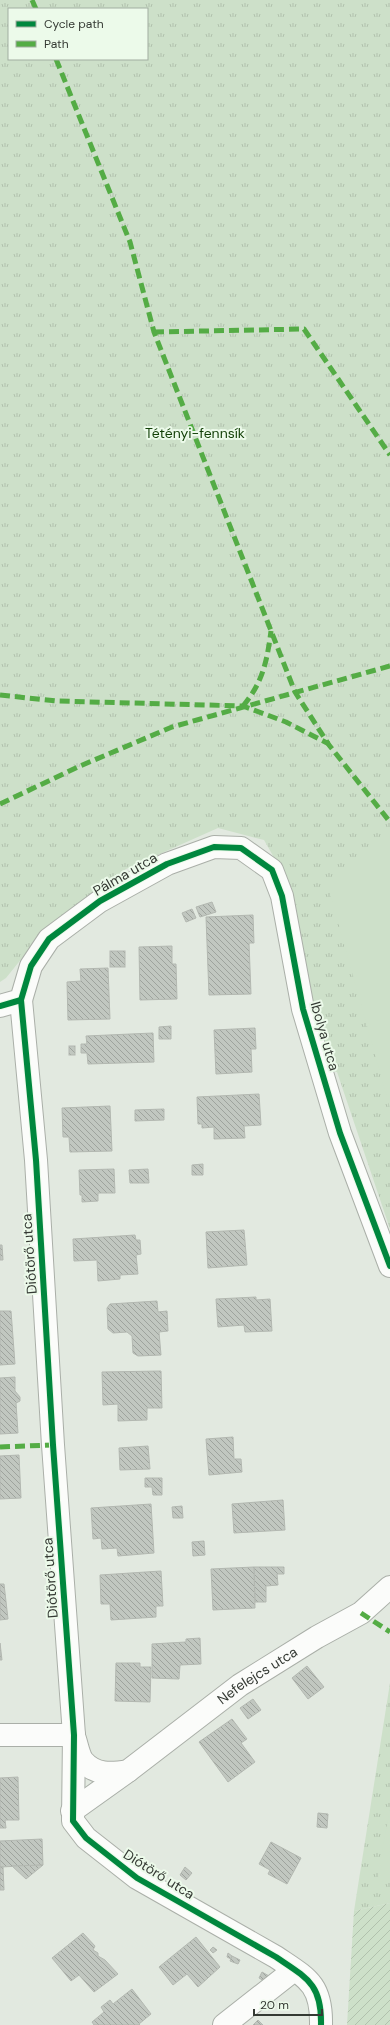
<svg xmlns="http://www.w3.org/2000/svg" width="390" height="2025" viewBox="0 0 390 2025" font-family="'DM Sans',sans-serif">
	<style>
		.grass { fill: url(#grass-tufts); fill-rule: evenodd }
		.park { fill: #cde0c9 }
		.garden { fill: url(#garden-furrows) }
		.building { fill: url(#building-back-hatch); stroke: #b3b8b1 }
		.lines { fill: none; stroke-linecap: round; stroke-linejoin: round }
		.minor-casing { stroke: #aaafa8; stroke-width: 24 }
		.minor { stroke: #fbfcfa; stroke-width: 22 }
		.quiet { stroke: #54ac45; stroke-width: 5; stroke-dasharray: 10 5; stroke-linecap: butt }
		.cycleway-casing { stroke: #ecfaea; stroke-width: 8 }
		.cycleway { stroke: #00873e; stroke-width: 6 }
		.labels { text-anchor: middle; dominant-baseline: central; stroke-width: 4; stroke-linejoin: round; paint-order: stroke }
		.park-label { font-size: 14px; fill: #113f06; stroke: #ecfaea }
		.street-label { font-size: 14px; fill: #343933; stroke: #ecfaea }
	</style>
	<defs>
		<pattern id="grass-tufts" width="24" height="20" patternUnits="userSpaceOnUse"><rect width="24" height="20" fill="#cde0c9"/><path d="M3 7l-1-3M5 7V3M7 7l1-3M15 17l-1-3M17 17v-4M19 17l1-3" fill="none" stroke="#b1c1ad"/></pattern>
		<pattern id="garden-furrows" width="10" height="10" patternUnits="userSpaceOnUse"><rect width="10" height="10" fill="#cde0c9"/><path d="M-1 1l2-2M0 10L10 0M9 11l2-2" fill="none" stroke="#b1c1ad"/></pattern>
		<pattern id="building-back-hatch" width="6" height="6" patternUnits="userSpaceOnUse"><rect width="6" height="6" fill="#c1c7c0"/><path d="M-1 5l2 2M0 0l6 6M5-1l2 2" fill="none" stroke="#9ea39d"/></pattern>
	</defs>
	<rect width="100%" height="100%" fill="#e2e9e0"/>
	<g class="grass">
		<path d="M0 0H390V1229L337 1072 331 1071 301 956 284 875 264 840 218 828 126 869 47 927 6 978 0 982ZM9 9H147V59H9Z"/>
		<polygon points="390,1683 390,1903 354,1911"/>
	</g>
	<g class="park">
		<polygon points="390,832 390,1108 329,890"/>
		<polygon points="390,1806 390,1880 377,1883"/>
	</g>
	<polygon class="garden" points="390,1903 390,2025 347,2025 354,1911"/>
	<g class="building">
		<polygon points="212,902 216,912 200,917 196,907"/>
		<polygon points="192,909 196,918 186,922 182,913"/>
		<polygon points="253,915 254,943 249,943 251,994 209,995 206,917"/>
		<polygon points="172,946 172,964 176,964 177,999 140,1000 139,947"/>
		<rect x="110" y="951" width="15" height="16"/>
		<polygon points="108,968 110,1019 68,1020 67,982 81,981 80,969"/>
		<polygon points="171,1026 171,1039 159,1039 159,1027"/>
		<polygon points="255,1028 256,1049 251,1049 252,1072 216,1074 214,1030"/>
		<polygon points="153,1033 154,1062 88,1064 87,1053 81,1053 81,1044 87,1044 86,1036"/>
		<rect x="69" y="1046" width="6" height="9"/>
		<polygon points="259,1094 261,1125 244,1126 245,1138 214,1139 214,1127 202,1128 202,1124 198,1124 197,1097"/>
		<polygon points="110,1106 112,1151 70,1152 69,1137 63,1137 62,1108"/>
		<polygon points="164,1109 164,1120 135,1121 135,1110"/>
		<polygon points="203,1164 203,1175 192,1175 192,1165"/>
		<polygon points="114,1169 115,1193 98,1193 98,1201 82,1202 82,1195 80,1195 79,1170"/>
		<polygon points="148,1169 149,1183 130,1183 129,1170"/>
		<polygon points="244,1230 247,1265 208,1268 206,1232"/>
		<polygon points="135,1235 136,1240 140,1240 141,1254 136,1255 138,1274 120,1275 120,1279 98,1281 97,1260 74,1261 73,1239"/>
		<polygon points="0,1245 2,1245 3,1260 0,1260"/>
		<polygon points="256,1297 256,1300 270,1299 272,1331 245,1332 244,1325 218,1327 216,1299"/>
		<polygon points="157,1301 158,1312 167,1311 168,1331 159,1332 161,1355 138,1356 133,1353 132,1336 127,1332 113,1333 108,1329 107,1308 110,1304"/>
		<polygon points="0,1311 11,1311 15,1364 0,1365"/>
		<polygon points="161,1371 162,1408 147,1408 147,1420 118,1421 118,1404 103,1405 102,1372"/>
		<polygon points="15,1377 15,1391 20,1397 20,1401 16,1403 18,1433 0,1434 0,1378"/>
		<polygon points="233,1437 234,1459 241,1459 242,1472 209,1475 206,1439"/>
		<polygon points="148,1446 150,1469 120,1470 119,1448"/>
		<polygon points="19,1455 21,1498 0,1499 0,1456"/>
		<polygon points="145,1478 162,1478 162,1495 153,1495 152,1487 145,1487"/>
		<polygon points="283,1500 285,1530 234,1533 232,1504"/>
		<polygon points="151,1504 154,1553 118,1556 117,1548 102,1549 101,1538 93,1539 91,1508"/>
		<polygon points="182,1506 183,1518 173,1518 172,1507"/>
		<polygon points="204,1541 205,1555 193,1556 192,1542"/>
		<polygon points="254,1567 284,1567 284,1574 277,1574 278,1585 266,1586 266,1602 255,1602"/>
		<polygon points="254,1567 255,1608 213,1610 211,1569"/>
		<polygon points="161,1571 163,1606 156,1606 156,1617 111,1620 110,1604 101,1604 100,1575"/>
		<polygon points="0,1584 4,1584 8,1619 0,1620"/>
		<polygon points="200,1638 201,1664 180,1665 179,1679 152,1678 152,1644 186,1642 186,1639"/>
		<polygon points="0,1643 2,1660 0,1660"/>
		<polygon points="116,1663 140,1663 140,1667 151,1667 150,1702 115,1701"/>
		<polygon points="307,1666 324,1687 308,1699 292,1678"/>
		<polygon points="253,1699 261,1710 248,1719 240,1708"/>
		<polygon points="232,1719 247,1739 241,1743 255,1762 228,1782 199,1742"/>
		<polygon points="18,1777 19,1820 5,1820 6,1828 0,1828 0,1778"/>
		<polygon points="318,1813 328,1814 327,1828 317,1827"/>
		<polygon points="42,1839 43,1865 0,1867 0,1841"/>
		<polygon points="271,1842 301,1858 287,1884 268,1874 270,1870 259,1864"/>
		<polygon points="43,1865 26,1879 12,1866"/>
		<polygon points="0,1867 3,1867 4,1890 0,1890"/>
		<polygon points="185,1867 192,1873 186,1880 180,1875"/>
		<polygon points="83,1933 95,1946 93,1950 98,1953 98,1956 105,1960 118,1974 94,1992 79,1975 71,1981 52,1958"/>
		<polygon points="196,1937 220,1967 198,1987 187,1974 173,1985 159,1967"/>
		<polygon points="213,1947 217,1950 213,1953 210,1950"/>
		<polygon points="228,1953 232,1956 231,1959 227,1957"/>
		<polygon points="232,1956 240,1960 238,1964 230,1961"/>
		<polygon points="262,1972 269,1976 266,1982 259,1978"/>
		<polygon points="132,1989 151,2014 139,2024 140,2025 94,2025 92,2022 104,2012 101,2007 110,2000 113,2004"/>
		<polygon points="258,2020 263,2025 253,2025"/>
	</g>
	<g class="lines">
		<defs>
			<g id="minor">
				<path d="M21 1000 36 1160 53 1445 74 1735 73 1821 86 1838 137 1878 276 1957C307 1978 322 1984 321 2025"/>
				<polyline points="0,1006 21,1000 31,966 49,939 100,901 167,864 214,847 241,848 272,870 282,896 303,1009 340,1133 390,1266"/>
				<polyline points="0,1735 74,1735"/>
				<path id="s1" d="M75 1739C77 1745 79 1756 83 1761 95 1775 111 1774 128 1771L240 1685 317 1637 361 1613 390 1587"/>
				<polyline points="72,1811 128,1771"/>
				<polyline points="224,2025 294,1970"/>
			</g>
		</defs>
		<use href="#minor" class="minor-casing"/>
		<use href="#minor" class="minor"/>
		<g class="quiet">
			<polyline points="32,0 36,9"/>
			<polyline points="56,59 130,242 154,332 295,692 329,745 390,822"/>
			<polyline points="154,332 304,329 390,455"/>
			<polyline points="0,695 56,701 243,706 286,722 329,744"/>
			<path d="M243 706C263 682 267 661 271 631"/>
			<polyline points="0,804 80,766 172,727 390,666"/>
			<polyline points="0,1447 53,1445"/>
			<polyline points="361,1613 390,1632"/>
		</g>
		<defs>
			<g id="cycleway">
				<path d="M21 1000 36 1160 53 1445 74 1735 73 1821 86 1838 137 1878 276 1957C307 1978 322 1984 321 2025"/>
				<polyline points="0,1006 21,1000 31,966 49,939 100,901 167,864 214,847 241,848 272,870 282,896 303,1009 340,1133 390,1266"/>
			</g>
		</defs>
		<use href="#cycleway" class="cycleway-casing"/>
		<use href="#cycleway" class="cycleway"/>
	</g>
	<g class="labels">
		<g class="park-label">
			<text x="195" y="433">Tétényi-fennsík</text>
		</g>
		<g class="street-label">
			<text transform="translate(125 874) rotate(-30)">Pálma utca</text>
			<text transform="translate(325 1036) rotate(74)">Ibolya utca</text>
			<text transform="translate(29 1254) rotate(-94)">Diótörő utca</text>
			<text transform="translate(50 1578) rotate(-94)">Diótörő utca</text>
			<text stroke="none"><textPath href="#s1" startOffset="233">Nefelejcs utca</textPath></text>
			<text transform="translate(159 1874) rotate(32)">Diótörő utca</text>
		</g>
	</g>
	<rect x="8" y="8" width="140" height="52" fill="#ecfaea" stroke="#a2ada1"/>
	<rect x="16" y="21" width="20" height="6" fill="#00873e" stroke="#a2ada1"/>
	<text x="44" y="28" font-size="12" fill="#343933">Cycle path</text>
	<rect x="16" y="41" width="20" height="6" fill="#54ac45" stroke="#a2ada1"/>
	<text x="44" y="48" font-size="12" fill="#343933">Path</text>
	<path d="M254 2009v6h68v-6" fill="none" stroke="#343933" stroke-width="2"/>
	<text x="260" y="2009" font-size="12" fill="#343933" stroke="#ecfaea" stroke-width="3" paint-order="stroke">20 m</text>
</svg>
